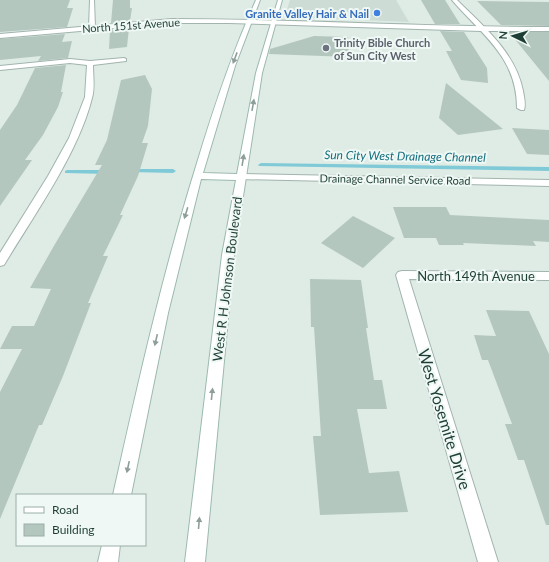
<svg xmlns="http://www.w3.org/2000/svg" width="549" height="562" viewBox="0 0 549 562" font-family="Lato,sans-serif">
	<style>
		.built { fill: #cddcd5 }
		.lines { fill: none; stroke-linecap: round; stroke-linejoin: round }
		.stream { fill: #80cad7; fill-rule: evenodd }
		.building { fill: #b4c7bf }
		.minor-casing { stroke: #a1b4ad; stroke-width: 2 }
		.tertiary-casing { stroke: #a1b4ad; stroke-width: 2 }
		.secondary-casing { stroke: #9cb9ae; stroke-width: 2 }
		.minor { fill: #fff; fill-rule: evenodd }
		.tertiary { fill: #fff; fill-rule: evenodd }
		.secondary { fill: #fff; fill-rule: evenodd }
		.oneway { fill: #8e9e9a }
		.shop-dot { fill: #3f7fe0; stroke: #eff8f4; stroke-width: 1.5 }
		.worship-dot { fill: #6b7280; stroke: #eff8f4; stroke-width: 1.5 }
		.labels { text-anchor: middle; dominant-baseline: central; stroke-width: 4; stroke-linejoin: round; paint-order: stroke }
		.far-shop-label { font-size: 11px; font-weight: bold; fill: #366cbe; stroke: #eff8f4; text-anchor: end }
		.far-street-label { font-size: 11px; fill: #1e3e35; stroke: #eff8f4 }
		.far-worship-label { font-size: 11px; font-weight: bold; fill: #5b616d; stroke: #eff8f4; text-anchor: start }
		.far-water-label { font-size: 12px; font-style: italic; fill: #126d7f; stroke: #eff8f4 }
		.street-label { font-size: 13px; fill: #1e3e35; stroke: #eff8f4 }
		.near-street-label { font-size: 16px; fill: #1e3e35; stroke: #eff8f4 }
	</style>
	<rect width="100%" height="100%" fill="#dfece6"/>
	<polygon class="built" points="290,0 396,0 409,22 292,17 286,13"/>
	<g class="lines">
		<g class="stream">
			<polygon points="261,163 549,167 549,171 259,166 258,165"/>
			<polygon points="131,169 173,169 176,171 173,173 129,172 128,171"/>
			<polygon points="67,170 107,170 110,172 107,174 65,173 65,171"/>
		</g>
	</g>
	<g class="building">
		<polygon points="0,0 70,0 67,8 73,8 67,27 0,32"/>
		<polygon points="113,0 130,0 130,8 132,8 130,21 111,23"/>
		<polygon points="421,0 445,0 460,24 435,24"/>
		<polygon points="477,1 549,2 549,26 501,25"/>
		<polygon points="129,28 127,47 109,49 110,30"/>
		<polygon points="440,31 464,32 487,68 488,83 461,80 446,51 452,51"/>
		<polygon points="508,32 549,32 549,81 513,37"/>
		<polygon points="65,34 62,42 72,41 68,58 38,61 41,56 0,60 0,39"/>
		<polygon points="314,36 348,37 349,57 269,54 270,49"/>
		<polygon points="66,65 61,92 63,92 58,107 43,135 25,160 32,160 0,206 0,130 17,105 35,68"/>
		<polygon points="145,75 152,89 148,126 142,143 148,143 138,176 120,215 123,215 103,256 108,256 88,303 91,303 63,376 42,425 39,425 0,519 0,392 22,349 0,349 12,326 34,326 51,289 30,288 55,244 102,165 95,165 107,140 121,80"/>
		<polygon points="446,83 503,129 458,135 439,118"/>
		<polygon points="512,128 549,130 549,155 527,154"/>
		<polygon points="393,207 446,207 450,215 549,220 549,242 533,241 536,246 463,243 464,245 439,245 436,238 404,238"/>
		<polygon points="353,216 395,238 363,268 321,243"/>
		<polygon points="310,279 361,280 368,328 366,328 374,380 382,380 387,409 357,409 369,473 399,471 408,512 320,515 313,436 321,436 314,327 311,327"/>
		<polygon points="486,310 529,311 549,354 549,525 546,525 524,460 518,460 505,424 512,424 488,360 482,360 474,335 496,336"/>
	</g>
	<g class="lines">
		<defs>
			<g id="minor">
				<polygon points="90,0 94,0 95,27 92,29 89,27"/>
				<path d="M452 0H457C483 26 516 53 523 91 524 97 526 104 524 110H521L517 108C517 57 482 35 452 0Z"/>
				<path d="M124 58 126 59V61L93 65C93 75 95 88 92 98 78 154 34 215 4 265L0 266V253L48 176 69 138 85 97 87 65 70 63 0 70V66L70 59 90 61Z"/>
				<polygon points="241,174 549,180 549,186 238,179 236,177 238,175"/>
				<polygon points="402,271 549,272 549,280 409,279 498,562 478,562 396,275 398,272"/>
			</g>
			<path id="tertiary" d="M172 19C298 19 423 27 549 27V31H481L229 23H172L0 38V34Z"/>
			<g id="secondary">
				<path d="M256 0H260L235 66 203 173 237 174 256 73 278 0H282L262 73 234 255 205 562H185L222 255 236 180 201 179 168 313 131 495H113C138 383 163 272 197 163 214 107 232 53 256 0Z"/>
				<polygon points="102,545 120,545 118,562 98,562"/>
			</g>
		</defs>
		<use href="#minor" class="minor-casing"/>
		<use href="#tertiary" class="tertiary-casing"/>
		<use href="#secondary" class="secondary-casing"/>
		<use href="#minor" class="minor"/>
		<use href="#tertiary" class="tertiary"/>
		<use href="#secondary" class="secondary"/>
	</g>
	<defs><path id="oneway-solid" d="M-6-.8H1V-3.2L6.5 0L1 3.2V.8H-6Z"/></defs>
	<g class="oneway">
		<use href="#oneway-solid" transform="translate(235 58) rotate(110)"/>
		<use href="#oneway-solid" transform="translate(253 105) rotate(-80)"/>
		<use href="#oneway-solid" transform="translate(243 160) rotate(-81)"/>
		<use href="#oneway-solid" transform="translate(186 213) rotate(107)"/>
		<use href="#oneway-solid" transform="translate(156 340) rotate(103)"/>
		<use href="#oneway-solid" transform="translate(212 394) rotate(-84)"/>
		<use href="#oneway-solid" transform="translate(128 467) rotate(102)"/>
		<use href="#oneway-solid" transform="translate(199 523) rotate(-85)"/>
	</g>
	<circle class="shop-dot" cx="377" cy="13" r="4"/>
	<circle class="worship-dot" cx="326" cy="48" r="4"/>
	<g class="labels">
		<g class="far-shop-label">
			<text x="369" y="13">Granite Valley Hair &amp; Nail</text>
		</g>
		<g class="far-street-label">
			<text transform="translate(131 25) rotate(-4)">North 151st Avenue</text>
			<text transform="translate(395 179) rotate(1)">Drainage Channel Service Road</text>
		</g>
		<g class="far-worship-label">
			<text x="334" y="42">Trinity Bible Church<tspan x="334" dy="13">of Sun City West</tspan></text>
		</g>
		<g class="far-water-label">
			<text transform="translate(405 156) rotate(1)">Sun City West Drainage Channel</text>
		</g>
		<g class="street-label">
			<text x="476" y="276">North 149th Avenue</text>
			<text transform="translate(227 279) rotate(-83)">West R H Johnson Boulevard</text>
		</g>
		<g class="near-street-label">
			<text transform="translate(445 419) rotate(73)">West Yosemite Drive</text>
		</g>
	</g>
	<rect x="16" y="494" width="130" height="52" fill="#eff8f4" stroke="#9baea8"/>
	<rect x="24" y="507" width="20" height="6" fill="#ffffff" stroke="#9baea8"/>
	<text x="52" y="514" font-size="12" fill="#1e3e35">Road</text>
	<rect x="24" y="524" width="20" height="12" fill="#b4c7bf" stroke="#9baea8"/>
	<text x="52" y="534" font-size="12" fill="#1e3e35">Building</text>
	<g transform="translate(513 36) rotate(275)" stroke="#eff8f4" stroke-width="3" paint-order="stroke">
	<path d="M0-3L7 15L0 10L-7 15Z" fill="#1e3e35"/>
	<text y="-6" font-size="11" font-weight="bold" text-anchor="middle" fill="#1e3e35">N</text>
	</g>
</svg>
